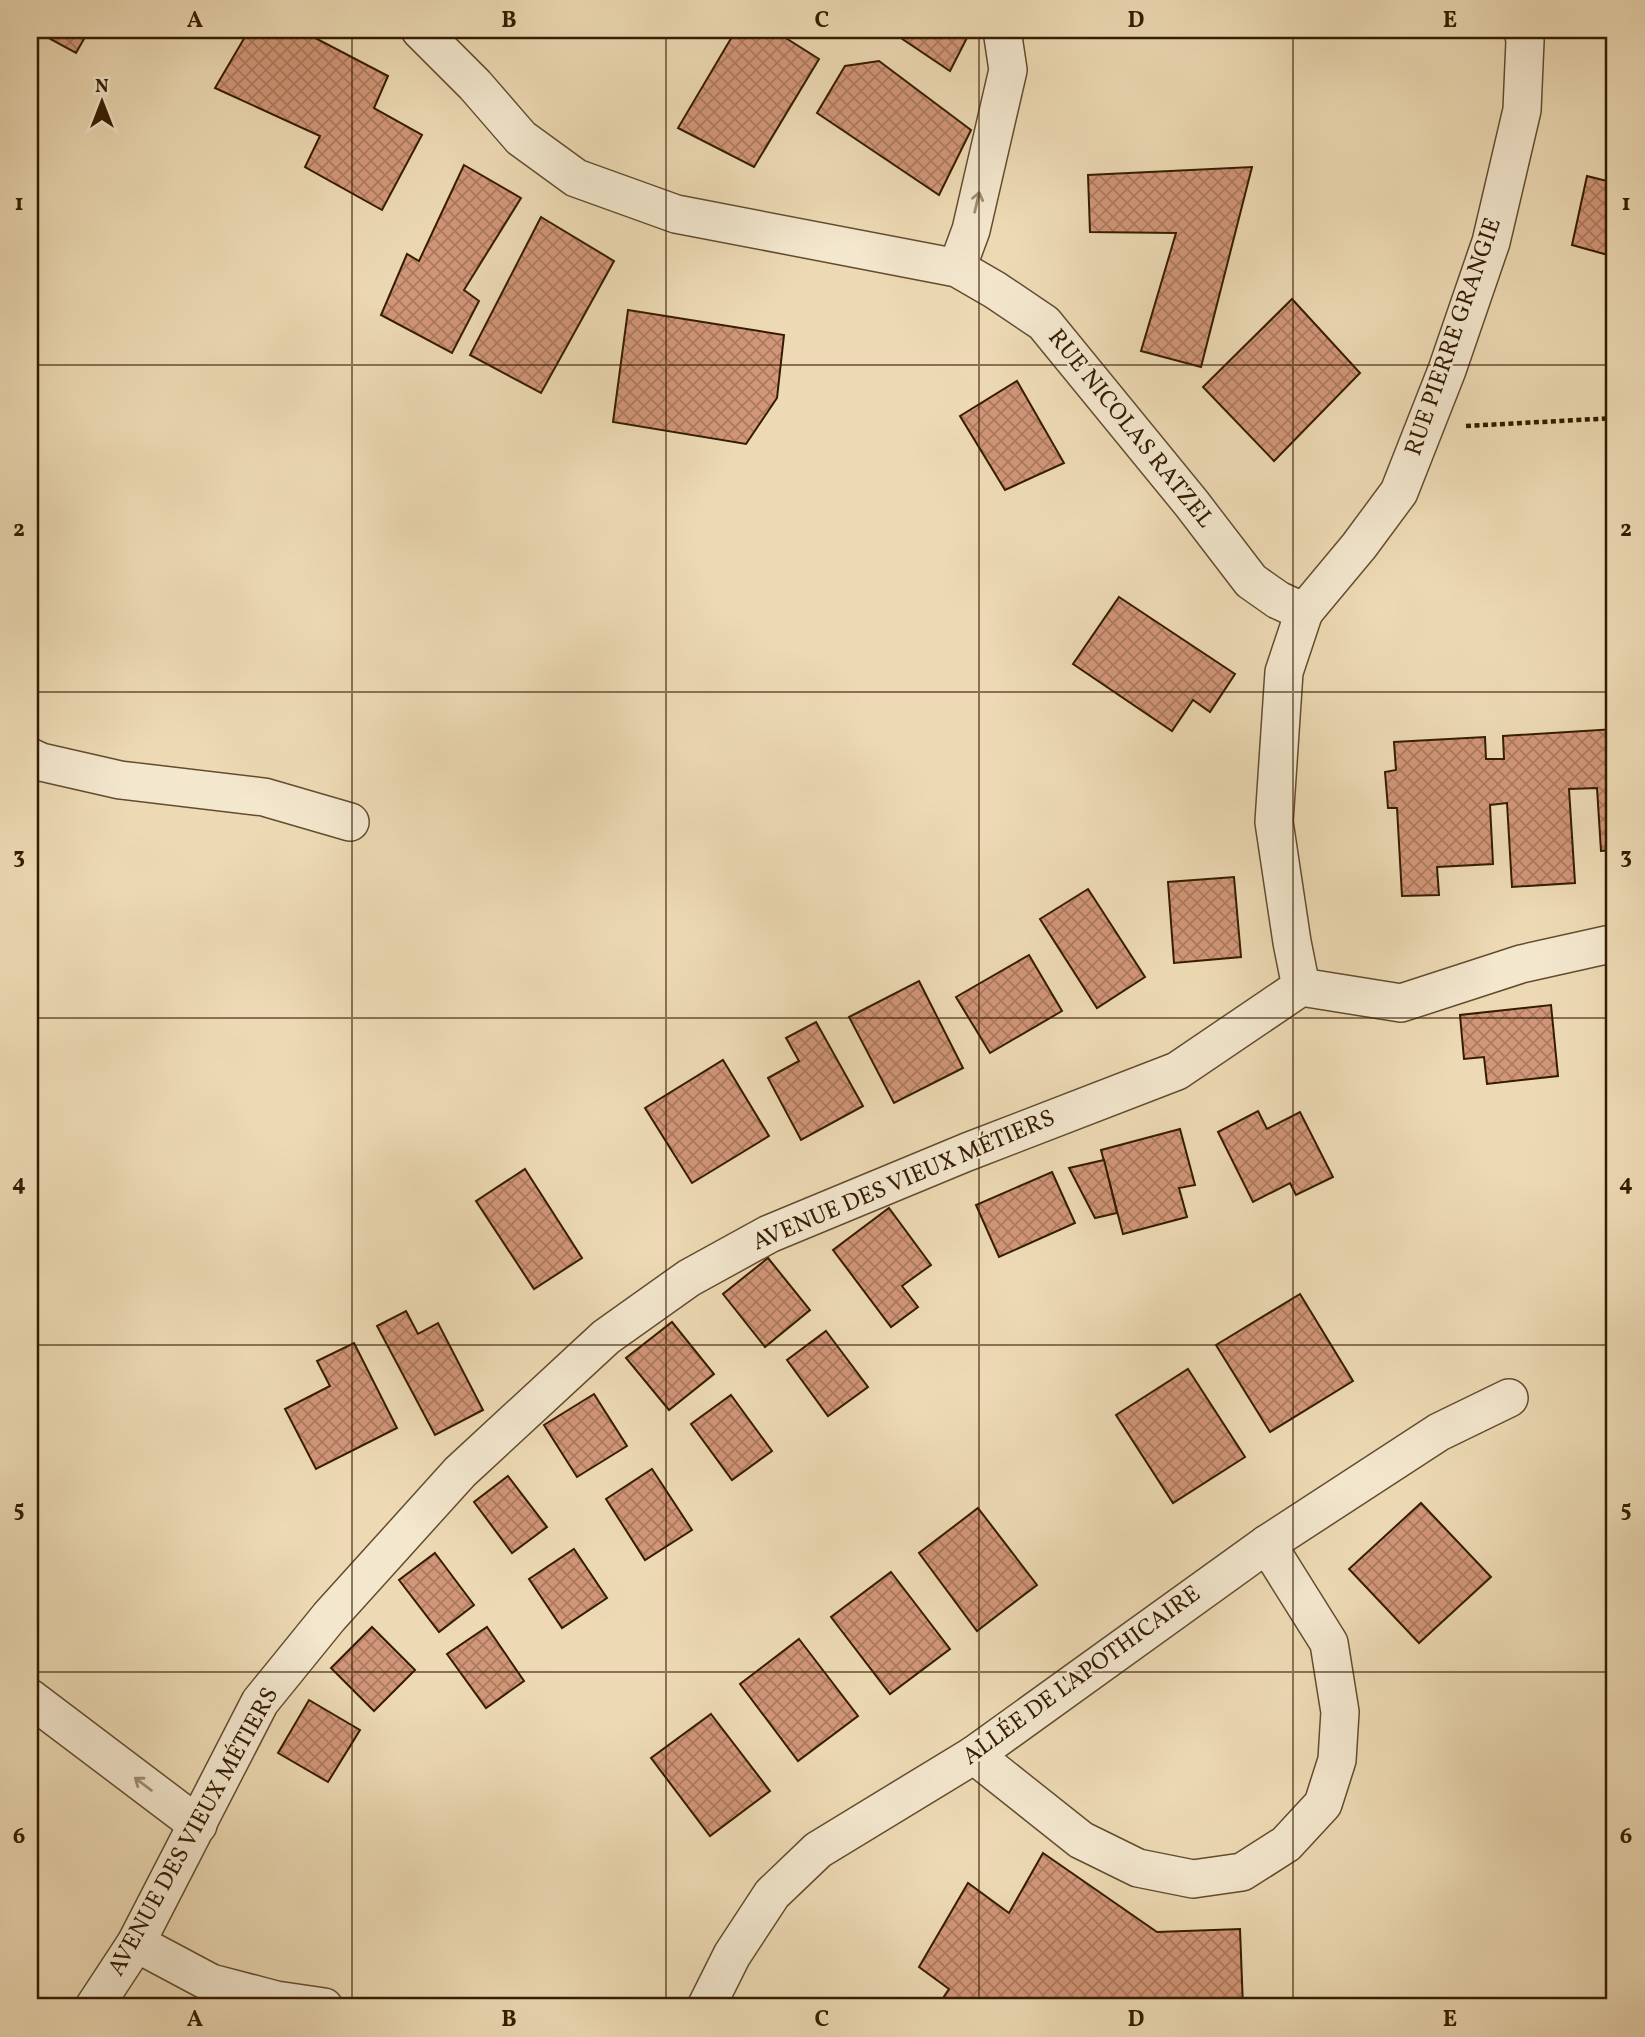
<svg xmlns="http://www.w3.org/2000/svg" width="1645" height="2037" viewBox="0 0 1645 2037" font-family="Vollkorn,serif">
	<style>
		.building { fill: url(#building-cross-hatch); stroke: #351c01; stroke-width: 2 }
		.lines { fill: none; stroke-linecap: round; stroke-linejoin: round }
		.minor-casing { stroke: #634c2e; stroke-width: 40 }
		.path { stroke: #351c01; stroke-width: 4.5; stroke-dasharray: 5 3.5; stroke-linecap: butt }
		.minor { stroke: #f3e7ce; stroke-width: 37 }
		.oneway { stroke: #9e8c72 }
		.grid { fill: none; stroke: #351c01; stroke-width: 2; stroke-opacity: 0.55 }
		.labels { text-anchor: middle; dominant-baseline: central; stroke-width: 5; stroke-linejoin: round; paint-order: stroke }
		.street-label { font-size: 24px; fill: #351c01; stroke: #f3e7ce }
		.neatline { fill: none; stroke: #351c01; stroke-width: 2.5 }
		.grid-label { font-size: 23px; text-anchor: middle; font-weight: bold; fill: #351c01 }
	</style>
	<defs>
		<pattern id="building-cross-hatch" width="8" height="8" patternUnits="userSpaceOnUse" patternTransform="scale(1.75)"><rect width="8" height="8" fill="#d29678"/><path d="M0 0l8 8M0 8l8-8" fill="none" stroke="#ab7a60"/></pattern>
	</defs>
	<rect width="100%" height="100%" fill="#eddab4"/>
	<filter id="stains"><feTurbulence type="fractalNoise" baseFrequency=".00286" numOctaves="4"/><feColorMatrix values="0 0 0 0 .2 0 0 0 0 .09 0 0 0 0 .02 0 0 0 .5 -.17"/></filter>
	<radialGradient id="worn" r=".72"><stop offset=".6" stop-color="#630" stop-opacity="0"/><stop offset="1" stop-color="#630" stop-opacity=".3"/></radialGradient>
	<g class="building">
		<polygon points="34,30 89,30 76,53"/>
		<polygon points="249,30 300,30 388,76 374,108 422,135 382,210 305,167 320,136 215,88"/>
		<polygon points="736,30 773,30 819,59 754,167 678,128"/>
		<polygon points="889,30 971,30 950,71"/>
		<polygon points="879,61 971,130 939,195 817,113 845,66"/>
		<polygon points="464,165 521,198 464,290 479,301 452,353 381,315 407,254 419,261"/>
		<polygon points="1252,167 1201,367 1141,351 1176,233 1090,232 1088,175"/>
		<polygon points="1587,176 1615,183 1615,257 1572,245"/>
		<polygon points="541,217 614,261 541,393 470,355"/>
		<polygon points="1292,299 1360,373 1274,461 1203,387"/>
		<polygon points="628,310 784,335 777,398 746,444 613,422"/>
		<polygon points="1017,381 1064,463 1005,490 960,416"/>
		<polygon points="1119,597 1235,674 1210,712 1193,700 1172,731 1073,664"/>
		<polygon points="1615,729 1615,850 1601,851 1597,788 1569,789 1575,883 1512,887 1507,803 1490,805 1493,864 1437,867 1439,895 1402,896 1397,808 1388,808 1385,772 1396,770 1394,742 1485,737 1486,759 1504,759 1503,736"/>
		<polygon points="1234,877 1241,957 1174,963 1168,882"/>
		<polygon points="1088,889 1145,977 1097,1008 1040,919"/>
		<polygon points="1029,955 1062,1011 990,1053 956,997"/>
		<polygon points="919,981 963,1068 894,1103 849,1017"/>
		<polygon points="1551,1005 1558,1076 1487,1084 1484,1057 1464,1059 1460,1015"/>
		<polygon points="816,1022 863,1106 801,1140 768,1078 799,1061 786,1038"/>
		<polygon points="723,1060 769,1136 692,1183 645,1108"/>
		<polygon points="1258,1111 1267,1129 1300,1112 1333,1177 1296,1195 1290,1183 1253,1202 1218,1132"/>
		<polygon points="1180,1129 1195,1185 1179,1188 1187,1217 1123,1234 1101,1150"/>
		<polygon points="1104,1160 1117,1213 1095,1218 1069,1168"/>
		<polygon points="525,1169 582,1258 534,1289 476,1201"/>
		<polygon points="1052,1172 1075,1223 999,1257 976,1205"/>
		<polygon points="889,1208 931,1265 902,1286 918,1307 891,1327 833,1250"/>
		<polygon points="768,1258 810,1310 765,1347 723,1294"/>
		<polygon points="1300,1294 1353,1381 1270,1432 1216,1345"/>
		<polygon points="406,1311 418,1334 438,1323 483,1410 435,1435 377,1326"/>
		<polygon points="672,1322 714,1374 669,1410 626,1358"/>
		<polygon points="826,1331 868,1387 828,1416 787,1360"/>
		<polygon points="354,1343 397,1428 316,1469 285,1409 330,1386 317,1361"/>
		<polygon points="1188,1369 1245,1457 1173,1503 1116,1415"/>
		<polygon points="594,1394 627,1446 577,1477 544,1425"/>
		<polygon points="731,1395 772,1451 732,1480 691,1424"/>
		<polygon points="652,1469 692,1530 645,1560 606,1499"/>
		<polygon points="508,1476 547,1527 512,1553 474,1502"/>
		<polygon points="1421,1503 1491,1577 1419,1643 1349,1569"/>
		<polygon points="978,1508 1037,1585 977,1631 919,1553"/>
		<polygon points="574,1549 607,1598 562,1628 529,1579"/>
		<polygon points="435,1553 474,1605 439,1632 399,1580"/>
		<polygon points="891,1572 950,1649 890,1694 831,1617"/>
		<polygon points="372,1627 415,1670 374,1711 331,1668"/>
		<polygon points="487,1627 524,1681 486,1708 447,1654"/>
		<polygon points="799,1639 858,1716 798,1761 740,1684"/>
		<polygon points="309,1700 360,1730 328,1782 278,1753"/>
		<polygon points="711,1714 770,1791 710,1836 651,1758"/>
		<polygon points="1043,1853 1157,1932 1240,1929 1243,2007 937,2007 949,1989 919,1967 968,1883 1009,1913"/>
	</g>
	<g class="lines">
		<defs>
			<g id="minor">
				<polyline points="420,30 475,85 521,138 576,178 676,214 957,268 995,290 1044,323 1192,504 1251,581 1278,600 1304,612 1284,672 1274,822 1292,942 1301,987"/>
				<polyline points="957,268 971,230 1008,70 1002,30"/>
				<polyline points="1304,612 1359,546 1399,492 1447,370 1491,242 1522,110 1525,41 1523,30"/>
				<polyline points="30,757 41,762 120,780 264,797 350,822"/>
				<polyline points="30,1698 198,1825"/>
				<polyline points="974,1755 1081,1840 1138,1868 1193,1879 1242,1872 1286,1844 1323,1804 1337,1760 1340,1712 1329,1643 1267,1544"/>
				<polyline points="136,1943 211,1983 276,2000 324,2007"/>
				<polyline points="94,2007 136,1943 260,1702 329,1617 460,1472 606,1337 689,1278 769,1234 967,1152 1177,1071 1301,987 1401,1003 1521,964 1615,943"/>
				<polyline points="706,2007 732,1955 772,1894 818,1850 974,1755 1267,1544 1439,1432 1509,1398"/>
			</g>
		</defs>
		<use href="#minor" class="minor-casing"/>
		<polyline class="path" points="1466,426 1615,418"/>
		<use href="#minor" class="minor"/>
	</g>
	<defs><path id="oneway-shaft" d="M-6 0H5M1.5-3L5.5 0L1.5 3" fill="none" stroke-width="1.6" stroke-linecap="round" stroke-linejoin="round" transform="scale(1.75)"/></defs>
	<g class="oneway">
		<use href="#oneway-shaft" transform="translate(977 202) rotate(-77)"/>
		<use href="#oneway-shaft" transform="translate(143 1784) rotate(-143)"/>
	</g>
	<path class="grid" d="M352 30V2007M666 30V2007M979 30V2007M1293 30V2007M30 365H1615M30 692H1615M30 1018H1615M30 1345H1615M30 1672H1615"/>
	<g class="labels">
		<g class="street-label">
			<text transform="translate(1454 337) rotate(-71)">RUE PIERRE GRANGIE</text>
			<text transform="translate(1130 429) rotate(51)">RUE NICOLAS RATZEL</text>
			<text transform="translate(904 1181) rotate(-23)">AVENUE DES VIEUX MÉTIERS</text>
			<text transform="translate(1082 1676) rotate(-36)">ALLÉE DE L'APOTHICAIRE</text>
			<text transform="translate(194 1832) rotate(-61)">AVENUE DES VIEUX MÉTIERS</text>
		</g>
	</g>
	<rect width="1645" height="2037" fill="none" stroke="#eddab4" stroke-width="77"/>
	<g transform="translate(102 102)" stroke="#f3e7ce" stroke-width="5" paint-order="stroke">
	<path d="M0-5L12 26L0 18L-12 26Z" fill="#351c01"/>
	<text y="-10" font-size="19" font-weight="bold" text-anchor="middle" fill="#351c01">N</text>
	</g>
	<rect x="38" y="38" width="1568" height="1960" class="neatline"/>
	<g class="grid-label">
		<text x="195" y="27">A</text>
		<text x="509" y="27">B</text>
		<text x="822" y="27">C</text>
		<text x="1136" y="27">D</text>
		<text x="1450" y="27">E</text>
		<text x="19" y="210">1</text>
		<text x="1626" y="210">1</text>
		<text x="19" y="536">2</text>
		<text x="1626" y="536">2</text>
		<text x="19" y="863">3</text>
		<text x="1626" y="863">3</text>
		<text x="19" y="1190">4</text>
		<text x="1626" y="1190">4</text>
		<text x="19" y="1516">5</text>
		<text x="1626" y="1516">5</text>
		<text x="19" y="1843">6</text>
		<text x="1626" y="1843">6</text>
		<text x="195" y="2026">A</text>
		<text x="509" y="2026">B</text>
		<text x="822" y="2026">C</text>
		<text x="1136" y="2026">D</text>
		<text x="1450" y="2026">E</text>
	</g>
	<rect width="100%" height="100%" filter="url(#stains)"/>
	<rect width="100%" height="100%" fill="url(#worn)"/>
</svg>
